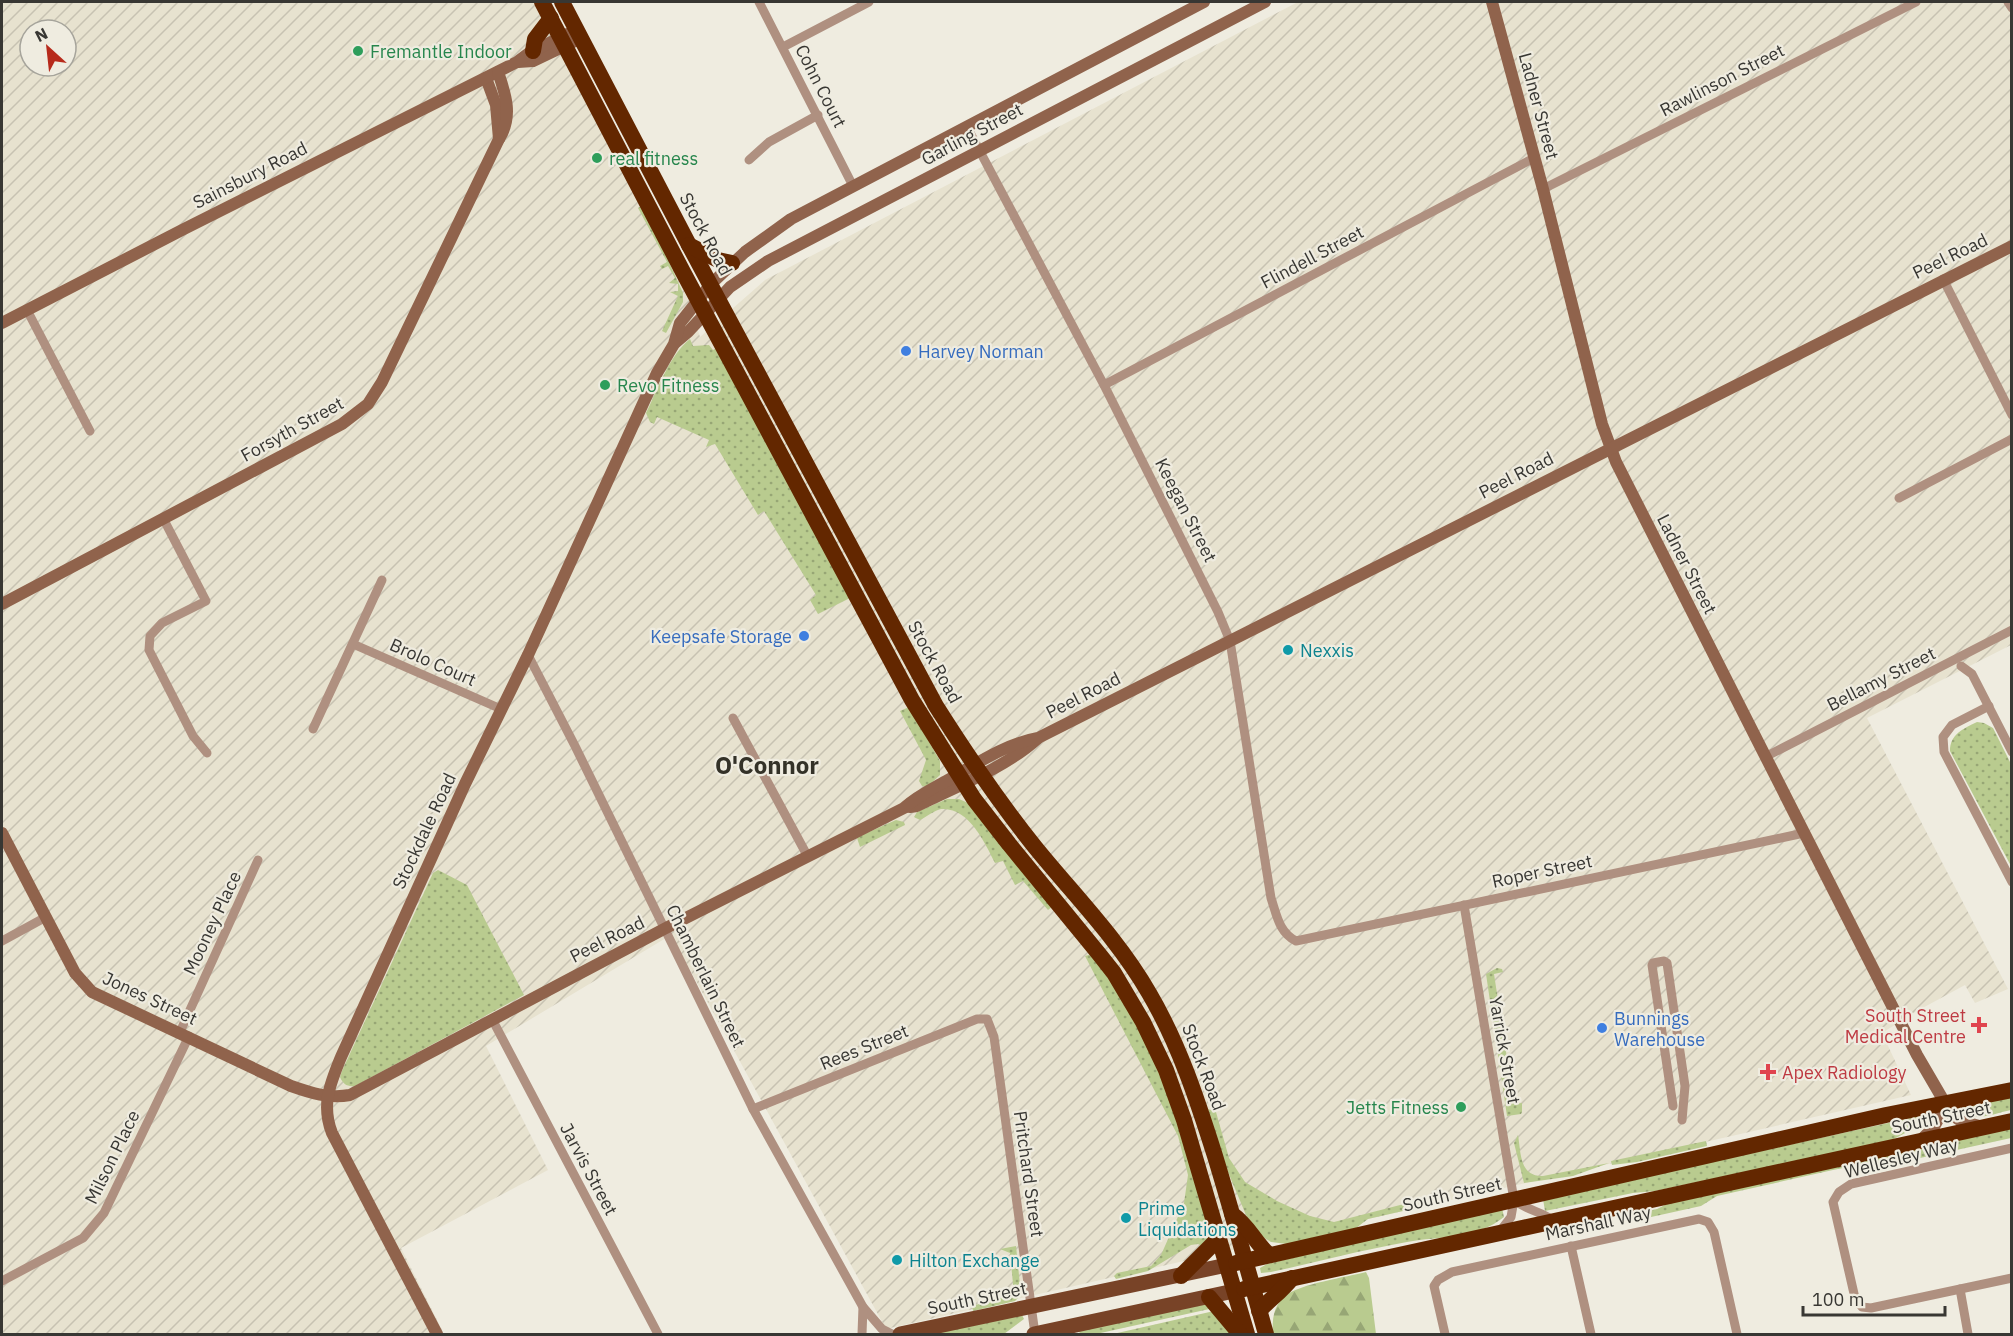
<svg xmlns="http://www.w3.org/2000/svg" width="2013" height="1336" viewBox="0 0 2013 1336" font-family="'IBM Plex Sans',sans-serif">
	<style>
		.industrial { fill: url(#industrial-furrows); fill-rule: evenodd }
		.grass { fill: url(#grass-dots) }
		.forest { fill: url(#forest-firs) }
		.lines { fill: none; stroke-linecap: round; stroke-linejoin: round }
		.street { stroke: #af9080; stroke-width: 9 }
		.secondary { stroke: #90634c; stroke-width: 12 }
		.primary { stroke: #784327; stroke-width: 15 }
		.highway { stroke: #632700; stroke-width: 16 }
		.leisure-dot { fill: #2e9e5b; stroke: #efece0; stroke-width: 2 }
		.shop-dot { fill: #3f7fe0; stroke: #efece0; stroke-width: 2 }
		.culture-dot { fill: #0f9aa8; stroke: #efece0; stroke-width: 2 }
		.health-dot { fill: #e0444e; stroke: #efece0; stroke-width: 2 }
		.labels { text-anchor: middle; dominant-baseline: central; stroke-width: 4.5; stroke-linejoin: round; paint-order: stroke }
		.leisure-label { font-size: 18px; fill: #27864d; stroke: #efece0; text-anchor: start }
		.street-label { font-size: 18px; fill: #383733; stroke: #efece0 }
		.shop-label { font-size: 18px; fill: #366cbe; stroke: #efece0; text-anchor: start }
		.culture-label { font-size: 18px; fill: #0d838f; stroke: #efece0; text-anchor: start }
		.health-label { font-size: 18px; fill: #be3a42; stroke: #efece0; text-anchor: end }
		.district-label { font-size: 24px; font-weight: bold; fill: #343228; stroke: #efece0 }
	</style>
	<defs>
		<pattern id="industrial-furrows" width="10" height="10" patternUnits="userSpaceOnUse" patternTransform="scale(1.5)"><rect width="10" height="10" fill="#e7e2cf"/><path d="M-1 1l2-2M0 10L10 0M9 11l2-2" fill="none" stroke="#c7c2b2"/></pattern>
		<pattern id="grass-dots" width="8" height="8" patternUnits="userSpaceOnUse" patternTransform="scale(1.5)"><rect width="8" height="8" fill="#b9cb8f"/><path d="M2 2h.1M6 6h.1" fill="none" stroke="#97a675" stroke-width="1.8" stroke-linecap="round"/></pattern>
		<pattern id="forest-firs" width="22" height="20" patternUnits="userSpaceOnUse" patternTransform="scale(1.5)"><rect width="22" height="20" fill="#b9cb8f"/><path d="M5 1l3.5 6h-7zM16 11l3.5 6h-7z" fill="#97a675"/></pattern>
	</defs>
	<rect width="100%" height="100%" fill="#efece0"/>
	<path class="industrial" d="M2 2H536L684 284 700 337 765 280 1298 2H2011V645L1867 718 2008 989 1975 1003 1965 985 1917 1011 1882 1033 1911 1095 886 1329 671 935 486 1046 548 1170 401 1248 444 1334H2ZM30 30H66V66H30Z"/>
	<g class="grass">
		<polygon points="643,205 683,293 683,302 666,333 662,331 678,296 670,292 678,291 678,284 669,283 675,278 668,266 662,269 660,266 667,262 638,208"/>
		<path d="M690 339 693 346 709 345 713 350 717 348 850 598 818 614 810 600 816 595 764 511 758 515 715 444 706 447 709 440 657 417 654 424 650 422 646 413C658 389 669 356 690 339Z"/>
		<polygon points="909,707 940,761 940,775 927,787 922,786 919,781 926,760 900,711"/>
		<path d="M1977 722 1984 723 1993 728 2011 764V866L1950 751C1950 734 1963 729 1977 722Z"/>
		<path d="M947 799H959L968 803 1053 906 1048 910 1023 881 1015 885 1003 861 995 863C985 843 969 807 941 809 935 810 926 817 920 820L914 817 917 812Z"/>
		<polygon points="896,820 904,822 905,825 860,847 857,838 862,835"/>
		<path d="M438 870 467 885 524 995 355 1086C347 1087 343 1084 340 1077L342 1071 433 873Z"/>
		<path d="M1092 954C1113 982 1132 1012 1148 1043 1177 1102 1192 1171 1210 1234L1206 1248 1198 1244 1191 1245 1148 1271 1116 1279 1114 1276 1117 1273 1151 1266 1161 1255 1184 1203 1188 1175 1178 1136 1085 956Z"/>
		<polygon points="1497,968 1502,969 1503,972 1494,974 1514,1104 1522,1103 1522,1112 1521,1114 1507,1116 1486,974"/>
		<path d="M2011 1096V1110C1992 1114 1971 1124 1955 1109Z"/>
		<polygon points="1208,1109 1216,1112 1229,1158 1245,1182 1277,1201 1310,1216 1334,1222 1404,1204 1405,1207 1403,1208 1403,1211 1368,1219 1356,1228 1287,1244 1271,1242 1263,1237 1252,1226 1246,1215 1218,1148"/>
		<polygon points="1929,1114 1931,1115 1929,1118 1909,1131 1890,1141 1655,1191 1633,1193 1545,1211 1543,1199"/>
		<polygon points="2011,1127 2011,1138 1870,1169 1843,1168 1833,1170 1717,1196 1701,1206 1642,1219 1640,1213 1657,1209 1669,1203"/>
		<path d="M1518 1135C1521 1152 1519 1177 1543 1176L1609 1163 1573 1176 1524 1183 1514 1143Z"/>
		<polygon points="1706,1141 1707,1146 1637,1162 1612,1165 1611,1161"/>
		<path d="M1502 1208 1504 1217C1477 1239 1440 1236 1407 1242 1362 1250 1317 1262 1271 1272L1261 1273 1260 1268 1267 1264Z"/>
		<polygon points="1016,1246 1021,1295 1015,1301 973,1311 972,1306 1014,1294 1010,1253 1000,1249"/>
		<polygon points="1206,1304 1214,1308 1096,1334 1080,1334 1079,1331"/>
		<polygon points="1214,1311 1232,1334 1113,1334"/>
		<polygon points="1022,1315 1024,1319 1004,1334 927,1334"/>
	</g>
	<path class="forest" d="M1366 1272 1369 1278 1376 1334H1273C1272 1320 1273 1306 1285 1296 1299 1284 1347 1277 1366 1272Z"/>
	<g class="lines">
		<g class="street">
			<polyline points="759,2 853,186"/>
			<polyline points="2008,2 2012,8"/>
			<polyline points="783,47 869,2"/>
			<path d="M967 127 1104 385 1218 612 1230 641 1271 898C1277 916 1279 932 1296 941L1804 833"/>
			<polyline points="749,160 769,142 818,115"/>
			<polyline points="1543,189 1916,2"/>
			<polyline points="1943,279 2012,415"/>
			<polyline points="27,310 90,431"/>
			<polyline points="1104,385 1534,158"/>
			<polyline points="1899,498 2012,439"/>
			<polyline points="164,520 206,601 162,623 150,636 149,650 193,736 207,753"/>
			<polyline points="353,644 501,709"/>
			<polyline points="528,655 575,746 753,1109 863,1307 882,1329 892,1334"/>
			<polyline points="1961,666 1972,674 2012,752"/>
			<polyline points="1989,706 1952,725 1943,737 1944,752 2012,882"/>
			<polyline points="733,718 808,857"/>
			<polyline points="313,729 382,580"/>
			<polyline points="1765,757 2012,630"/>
			<polyline points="1464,905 1514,1200 1511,1217 1501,1230"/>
			<polyline points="2,941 46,917"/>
			<polyline points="492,1019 658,1334"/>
			<polyline points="180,1032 258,860"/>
			<polyline points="1673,1106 1652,965 1653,963 1664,961 1667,963 1685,1086 1682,1120"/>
			<polyline points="753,1109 977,1019 987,1019 994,1037 1035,1334"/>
			<polyline points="2012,1148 1851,1184 1839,1192 1833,1202 1855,1298 1862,1307 1871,1308 2012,1278"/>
			<path d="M1514 1200C1528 1211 1541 1211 1554 1221"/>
			<polyline points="1571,1246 1591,1334"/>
			<polyline points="2,1281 83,1238 104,1213 189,1036"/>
			<polyline points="1960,1289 1968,1334"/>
			<polyline points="862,1334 863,1307"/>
			<polyline points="1445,1334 1434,1286 1438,1280 1452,1272 1699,1219 1708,1222 1714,1232 1737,1334"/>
		</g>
		<g class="secondary">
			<polyline points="1492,2 1543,189 1602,424 1616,462 1917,1055 1952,1115 1961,1121 1983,1127"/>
			<polyline points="518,62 533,61 581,38"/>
			<polyline points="486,78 496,105 499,139"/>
			<polyline points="2,323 184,229 517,62 529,53 567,34"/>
			<polyline points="675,343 688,332 730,287 768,261 1265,2"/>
			<path d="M2 604 342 424 368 404 382 382 499 139C513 117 506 95 498 72"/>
			<path d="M910 807 917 806C955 787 1005 768 1037 739"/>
			<path d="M2 833 75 973 92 992 291 1086C311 1093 329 1099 350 1095L664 929 904 808C917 796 932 789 948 780 976 764 1005 744 1038 738L2012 246"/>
			<polyline points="1920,1141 1934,1127 1946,1105"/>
			<path d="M437 1334 332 1133C321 1105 330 1084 341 1057L465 784 528 655 657 373 674 344 680 323 711 284 745 252 791 219 1204 2"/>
		</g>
		<g class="primary">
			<polyline points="900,1334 1227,1265"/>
			<polyline points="1034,1334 1234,1291"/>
		</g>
		<g class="highway">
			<polyline points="542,2 683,272 912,700 974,799 1009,844 1099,954 1114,973 1143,1022 1166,1070 1184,1120 1247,1334"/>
			<path d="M562 2 689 245 936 706C967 755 999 802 1035 847 1074 895 1118 939 1149 993 1179 1044 1197 1099 1215 1156 1233 1215 1249 1275 1266 1334"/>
			<polyline points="533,51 535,39 551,18"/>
			<polyline points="689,245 718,260 732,263"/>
			<path d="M1232 1214C1249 1226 1254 1241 1269 1255"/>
			<polyline points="1236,1263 1886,1115 2012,1090"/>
			<polyline points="1181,1276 1219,1238"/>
			<polyline points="1244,1289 2012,1121"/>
			<polyline points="1209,1297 1240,1334"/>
			<path d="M1259 1311C1270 1299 1282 1291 1292 1278"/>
		</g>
	</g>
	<g class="leisure-dot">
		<circle cx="358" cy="51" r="6"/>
		<circle cx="597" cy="158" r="6"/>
		<circle cx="605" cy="385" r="6"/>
		<circle cx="1461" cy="1107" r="6"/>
	</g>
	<g class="shop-dot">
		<circle cx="906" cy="351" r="6"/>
		<circle cx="804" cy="636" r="6"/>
		<circle cx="1602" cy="1028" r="6"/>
	</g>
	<g class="culture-dot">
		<circle cx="1288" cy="650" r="6"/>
		<circle cx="1126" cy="1218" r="6"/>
		<circle cx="897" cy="1260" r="6"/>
	</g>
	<g class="health-dot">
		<path d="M1976 1016h6v6h6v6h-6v6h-6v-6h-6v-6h6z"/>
		<path d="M1765 1063h6v6h6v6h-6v6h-6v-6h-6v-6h6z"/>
	</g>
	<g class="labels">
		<g class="leisure-label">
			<text x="370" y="51">Fremantle Indoor</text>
			<text x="609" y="158">real fitness</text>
			<text x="617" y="385">Revo Fitness</text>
			<text x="1449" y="1107" text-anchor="end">Jetts Fitness</text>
		</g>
		<g class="street-label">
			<text transform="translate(1722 80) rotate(-27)">Rawlinson Street</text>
			<text transform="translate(821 86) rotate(63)">Cohn Court</text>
			<text transform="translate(1539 106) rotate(75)">Ladner Street</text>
			<text transform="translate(972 134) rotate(-28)">Garling Street</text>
			<text transform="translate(250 175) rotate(-27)">Sainsbury Road</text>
			<text transform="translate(706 234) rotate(62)">Stock Road</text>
			<text transform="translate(1950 256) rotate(-26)">Peel Road</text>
			<text transform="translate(1312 257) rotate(-28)">Flindell Street</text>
			<text transform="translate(292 429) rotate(-29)">Forsyth Street</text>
			<text transform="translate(1516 475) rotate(-27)">Peel Road</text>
			<text transform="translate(1186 510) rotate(63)">Keegan Street</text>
			<text transform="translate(1687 564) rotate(63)">Ladner Street</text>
			<text transform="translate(433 662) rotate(24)">Brolo Court</text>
			<text transform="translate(935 662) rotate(61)">Stock Road</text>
			<text transform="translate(1881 679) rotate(-27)">Bellamy Street</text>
			<text transform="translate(1083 695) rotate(-27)">Peel Road</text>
			<text transform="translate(424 831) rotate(-65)">Stockdale Road</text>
			<text transform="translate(1542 871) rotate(-12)">Roper Street</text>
			<text transform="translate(212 923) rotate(-65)">Mooney Place</text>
			<text transform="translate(607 939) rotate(-27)">Peel Road</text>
			<text transform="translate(706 976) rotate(64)">Chamberlain Street</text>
			<text transform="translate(150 998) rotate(25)">Jones Street</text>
			<text transform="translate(864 1047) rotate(-22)">Rees Street</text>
			<text transform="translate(1505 1050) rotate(80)">Yarrick Street</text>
			<text transform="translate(1204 1067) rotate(69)">Stock Road</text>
			<text transform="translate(1941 1117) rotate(-12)">South Street</text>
			<text transform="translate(112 1157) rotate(-64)">Milson Place</text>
			<text transform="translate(1901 1158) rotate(-14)">Wellesley Way</text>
			<text transform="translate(589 1169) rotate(62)">Jarvis Street</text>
			<text transform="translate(1029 1174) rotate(82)">Pritchard Street</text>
			<text transform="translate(1452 1194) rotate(-13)">South Street</text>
			<text transform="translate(1598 1223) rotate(-12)">Marshall Way</text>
			<text transform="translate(977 1298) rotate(-12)">South Street</text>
		</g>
		<g class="shop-label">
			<text x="918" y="351">Harvey Norman</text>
			<text x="792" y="636" text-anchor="end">Keepsafe Storage</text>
			<text x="1614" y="1018">Bunnings<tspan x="1614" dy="21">Warehouse</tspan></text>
		</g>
		<g class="culture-label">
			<text x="1300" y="650">Nexxis</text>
			<text x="1138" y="1208">Prime<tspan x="1138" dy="21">Liquidations</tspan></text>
			<text x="909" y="1260">Hilton Exchange</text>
		</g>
		<g class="health-label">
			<text x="1966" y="1015">South Street<tspan x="1966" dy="21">Medical Centre</tspan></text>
			<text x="1782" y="1072" text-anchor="start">Apex Radiology</text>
		</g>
		<g class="district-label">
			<text x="767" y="765">O'Connor</text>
		</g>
	</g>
	<rect width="2013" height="1336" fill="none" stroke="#383733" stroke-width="6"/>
	<g transform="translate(48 48) rotate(333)"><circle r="28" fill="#efece0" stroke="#a6a49b" stroke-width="1.5"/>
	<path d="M0-4.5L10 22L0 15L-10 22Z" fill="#b72a1b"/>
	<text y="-9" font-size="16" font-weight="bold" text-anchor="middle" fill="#383733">N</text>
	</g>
	<path d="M1803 1306v9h142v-9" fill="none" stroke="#383733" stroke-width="3"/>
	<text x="1812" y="1306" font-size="18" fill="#383733" stroke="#efece0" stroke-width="4.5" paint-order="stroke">100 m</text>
</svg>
